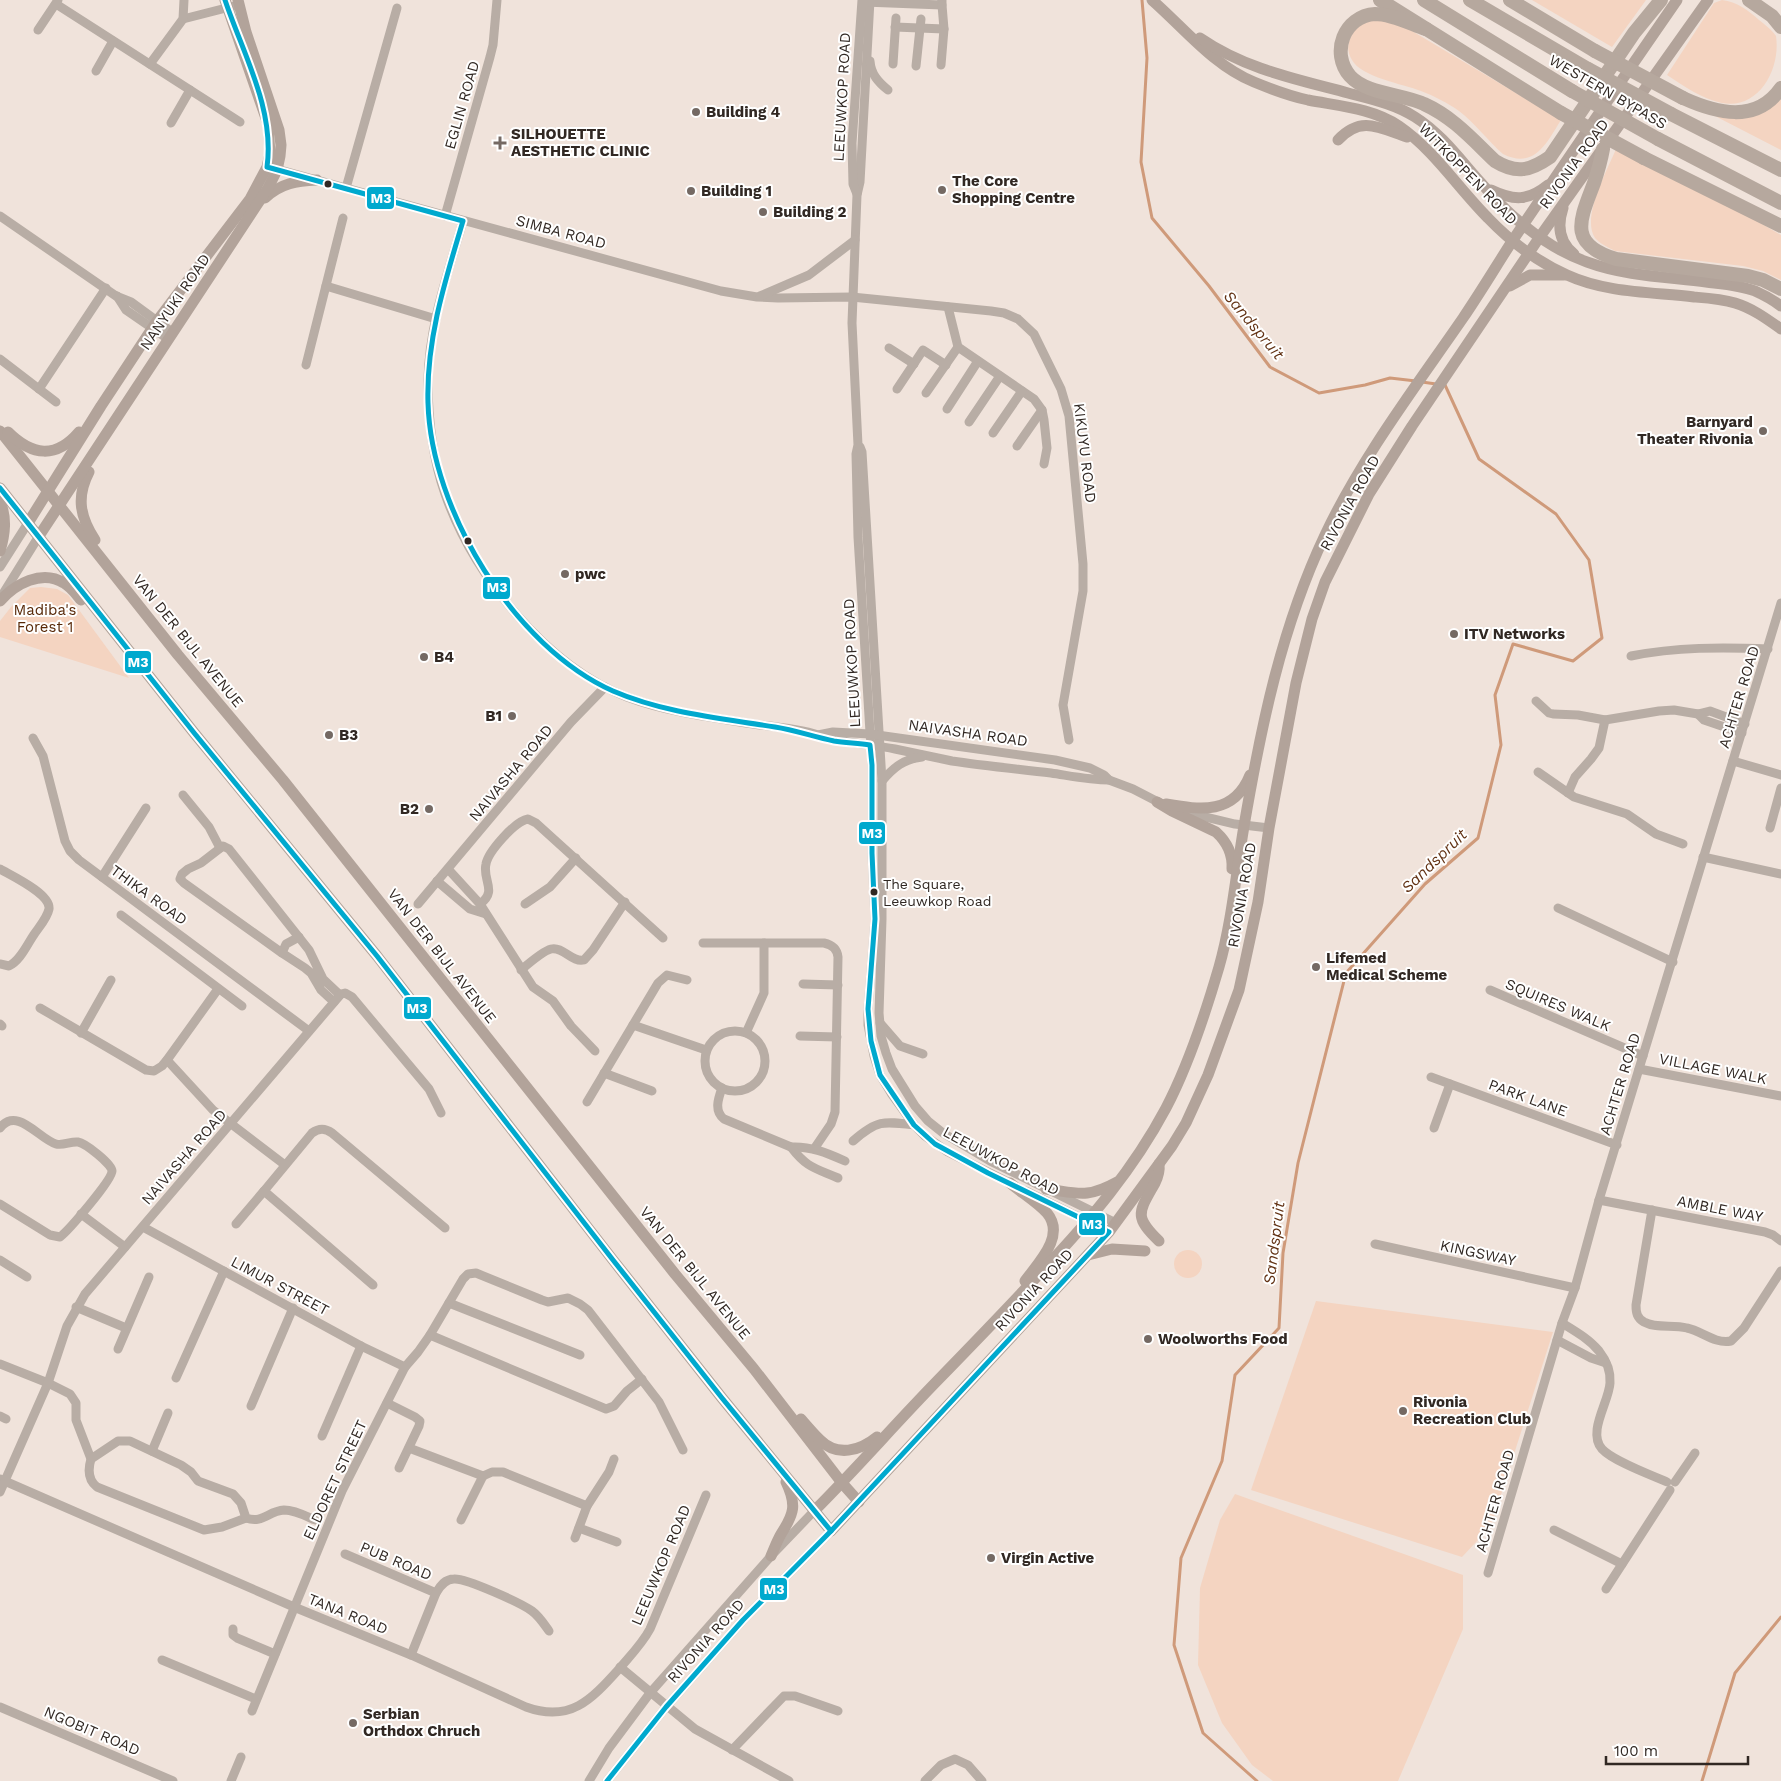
<svg xmlns="http://www.w3.org/2000/svg" width="1781" height="1781" viewBox="0 0 1781 1781" font-family="'Work Sans',sans-serif">
	<style>
		.green { fill: #f4d4c1 }
		.lines { fill: none; stroke-linecap: round; stroke-linejoin: round }
		.stream { stroke: #cf9a7a; stroke-width: 3 }
		.minor { stroke: #b8ada5; stroke-width: 9 }
		.major { stroke: #b2a39a; stroke-width: 11 }
		.highway { stroke: #b6a89e; stroke-width: 14 }
		.highway-bridge { stroke: #b6a89e; stroke-width: 14 }
		.bus-1-casing { stroke: #fff; stroke-width: 9 }
		.bus-1 { stroke: #00a9ce; stroke-width: 5 }
		.poi-dot { fill: #746963; stroke: #fff; stroke-width: 2 }
		.bus-dot { fill: #312823; stroke: #fff; stroke-width: 2 }
		.labels { text-anchor: middle; dominant-baseline: central; stroke-width: 4; stroke-linejoin: round; paint-order: stroke }
		.bus-label { font-size: 14px; fill: #312823; stroke: #fff; text-anchor: start }
		.street-label { font-size: 15px; fill: #312823; stroke: #fff }
		.poi-label { font-size: 15px; font-weight: bold; fill: #312823; stroke: #fff; text-anchor: start }
		.park-label { font-size: 15px; fill: #572807; stroke: #fff }
		.water-label { font-size: 16px; font-style: italic; fill: #623214; stroke: #fff }
		.line-badge { stroke: #fff; stroke-width: 2 }
		.badge-label { font-size: 14px; text-anchor: middle; font-weight: bold; fill: #fff }
	</style>
	<rect width="100%" height="100%" fill="#f0e3db"/>
	<g class="green">
		<polygon points="1532,0 1646,0 1612,47"/>
		<path d="M1722 0C1737 2 1748 10 1759 20 1764 24 1772 30 1776 36 1781 70 1758 110 1722 103 1702 99 1684 86 1667 75L1714 3Z"/>
		<path d="M1363 19 1397 22 1561 120C1547 142 1535 170 1503 154 1488 141 1475 123 1459 111 1448 103 1434 96 1421 91 1403 84 1361 77 1352 60 1342 43 1354 32 1363 19Z"/>
		<path d="M1781 99V150L1715 116C1742 120 1761 119 1781 99Z"/>
		<path d="M1616 149 1738 210 1781 235V280L1763 271 1743 266 1615 251C1608 247 1600 244 1595 238 1581 217 1607 171 1616 149Z"/>
		<polygon points="41,587 57,589 68,595 129,678 0,637 0,621 11,607 30,588"/>
		<circle cx="1188" cy="1264" r="14"/>
		<polygon points="1316,1301 1553,1332 1491,1526 1462,1557 1251,1490"/>
		<polygon points="1235,1494 1463,1575 1463,1629 1398,1781 1273,1781 1252,1765 1222,1723 1198,1665 1200,1588 1220,1520"/>
	</g>
	<g class="lines">
		<g class="stream">
			<polyline points="1142,0 1147,58 1141,162 1152,218 1209,286 1270,367 1319,393 1365,385 1390,378 1416,381"/>
			<polyline points="1422,382 1436,384"/>
			<polyline points="1257,1781 1203,1733 1174,1645 1181,1558 1222,1461 1235,1375 1279,1328 1283,1253 1298,1163 1346,973 1425,884 1478,838 1501,745 1495,695 1513,644 1573,661 1602,638 1589,560 1556,514 1479,459 1445,385"/>
			<polyline points="1702,1781 1735,1673 1781,1617"/>
		</g>
		<g class="minor">
			<polyline points="870,0 860,182 857,195 852,323 858,445 856,454 858,537 872,765 872,853 875,919 868,1009 868,1025 874,1056 880,1075 891,1093 914,1125 925,1136 948,1152 1014,1185"/>
			<polyline points="864,2 942,5 942,0"/>
			<polyline points="56,4 240,122"/>
			<polyline points="183,19 234,6"/>
			<polyline points="895,27 944,29"/>
			<polyline points="38,30 58,0"/>
			<path d="M870 61C871 74 878 82 888 90"/>
			<polyline points="150,64 183,19 184,0"/>
			<polyline points="893,64 896,18"/>
			<polyline points="941,65 944,29 942,5"/>
			<polyline points="916,66 921,19"/>
			<polyline points="96,71 113,41"/>
			<polyline points="171,123 190,90"/>
			<polyline points="273,168 721,291 757,297 778,298 852,297 991,311 1004,313 1018,319 1034,334 1061,389 1069,416 1083,564 1083,591 1063,705 1069,740"/>
			<polyline points="346,188 397,8"/>
			<polyline points="857,194 853,184 852,143 862,0"/>
			<polyline points="0,216 116,296 131,302 172,332"/>
			<polyline points="445,216 490,57 493,45 497,0"/>
			<path d="M463 221C448 273 429 325 428 380 428 419 432 457 445 494 473 574 546 666 627 697 670 713 715 718 760 725 779 727 800 729 818 735 842 743 869 744 895 749 914 753 933 757 952 761 985 766 1018 769 1051 773 1071 776 1090 780 1109 780L1133 789 1162 804"/>
			<polyline points="326,286 436,319"/>
			<polyline points="117,296 126,310 168,339"/>
			<polyline points="760,296 809,275 855,240"/>
			<polyline points="948,307 958,347 1034,399 1042,410 1044,420 1047,448 1044,464"/>
			<polyline points="889,348 914,364"/>
			<polyline points="0,359 56,402"/>
			<polyline points="306,365 343,218"/>
			<polyline points="39,389 106,288"/>
			<polyline points="897,389 923,350 946,365"/>
			<polyline points="926,393 958,347"/>
			<polyline points="947,409 978,361"/>
			<polyline points="969,422 1000,376"/>
			<polyline points="993,433 1022,391"/>
			<polyline points="1017,446 1042,410"/>
			<polyline points="860,447 862,452 882,781 882,919 879,1013 881,1036 886,1053 892,1069 915,1106 928,1121 943,1133 990,1161 1116,1223"/>
			<polyline points="0,567 28,523"/>
			<polyline points="1,597 39,536"/>
			<path d="M1631 656C1676 647 1722 647 1768 649"/>
			<polyline points="1536,701 1549,713 1553,714 1578,715 1605,720 1659,711 1674,710 1698,714 1710,711 1745,724"/>
			<polyline points="1698,714 1704,720 1742,733"/>
			<polyline points="818,735 833,732 870,734 1055,760 1090,768 1104,775 1109,780"/>
			<polyline points="33,738 43,756 65,841 70,851 79,860 309,1031"/>
			<polyline points="1733,761 1781,775"/>
			<polyline points="1538,772 1574,797 1627,814 1656,834 1683,844"/>
			<path d="M882 781C894 767 904 759 922 757"/>
			<polyline points="1568,793 1575,777 1591,759 1599,748 1605,720"/>
			<polyline points="183,795 209,827 220,848"/>
			<polyline points="1181,811 1235,824 1269,828"/>
			<polyline points="1770,828 1781,788"/>
			<polyline points="1703,857 1781,874"/>
			<path d="M0 869C12 876 51 894 49 909 47 919 38 928 33 936 27 945 20 961 9 966L0 964"/>
			<polyline points="448,869 480,904 533,987 553,1001 571,1026 595,1051"/>
			<polyline points="102,877 146,808"/>
			<polyline points="437,881 470,909 486,914"/>
			<polyline points="418,904 571,722 605,687"/>
			<path d="M480 904C498 891 482 880 486 864 488 852 515 821 528 819L536 823 663 938"/>
			<polyline points="525,904 550,887 576,858"/>
			<polyline points="1558,908 1673,962"/>
			<polyline points="121,915 242,1006"/>
			<path d="M703 943H824C833 945 837 949 838 957L835 1112 831 1124 814 1149"/>
			<polyline points="282,953 286,944 299,937"/>
			<path d="M521 970C528 964 543 951 551 949 563 946 572 963 584 960L593 950 625 902"/>
			<polyline points="803,984 838,985"/>
			<polyline points="1490,990 1643,1056"/>
			<polyline points="334,1002 321,990 311,973 305,968 282,953 184,883 180,879 182,874 188,869 201,863 223,846 229,849 309,950 323,979 340,995"/>
			<polyline points="40,1008 146,1070 154,1071 162,1066 167,1060 218,989"/>
			<polyline points="880,1023 900,1046 923,1054"/>
			<polyline points="0,1024 2,1026"/>
			<polyline points="633,1025 706,1050"/>
			<circle cx="735" cy="1061" r="30"/>
			<polyline points="81,1033 111,980"/>
			<polyline points="746,1033 764,993 764,943"/>
			<polyline points="800,1036 837,1037"/>
			<polyline points="167,1060 213,1110 285,1165"/>
			<polyline points="1639,1069 1781,1096"/>
			<polyline points="604,1073 652,1091"/>
			<polyline points="1431,1077 1617,1145"/>
			<path d="M722 1088C718 1099 714 1111 724 1119L791 1147C811 1146 827 1153 845 1161"/>
			<polyline points="587,1102 658,983 667,975 687,980"/>
			<path d="M0 1128C17 1106 39 1139 56 1144 63 1146 71 1141 78 1142 85 1143 112 1164 112 1171 112 1180 69 1230 60 1237L50 1235 0 1204"/>
			<polyline points="1434,1128 1450,1084"/>
			<path d="M853 1141C877 1120 883 1121 914 1125"/>
			<path d="M791 1147C807 1168 815 1168 838 1178"/>
			<polyline points="1026,1191 1109,1232"/>
			<polyline points="1599,1200 1765,1232 1773,1235 1781,1241"/>
			<path d="M1652 1210 1636 1305C1636 1313 1637 1318 1644 1322 1657 1329 1673 1324 1687 1328 1702 1331 1714 1344 1731 1341L1744 1328 1781 1271"/>
			<polyline points="81,1214 125,1247"/>
			<polyline points="236,1224 264,1191"/>
			<polyline points="143,1227 361,1346 405,1367"/>
			<polyline points="1375,1244 1575,1288"/>
			<polyline points="0,1260 27,1277"/>
			<path d="M373 1285 264 1191 312 1133C319 1128 325 1128 332 1133L445 1228"/>
			<polyline points="449,1303 580,1355"/>
			<polyline points="76,1307 126,1328"/>
			<path d="M1562 1323C1575 1331 1589 1339 1599 1351 1606 1360 1611 1371 1610 1383 1609 1402 1587 1432 1602 1449 1613 1461 1651 1475 1667 1482"/>
			<polyline points="430,1335 606,1409 614,1406 627,1391 642,1379"/>
			<polyline points="1557,1340 1591,1358 1606,1363"/>
			<polyline points="118,1349 149,1277"/>
			<path d="M0 1364 48 1383 70 1394 76 1403V1420L91 1459C88 1469 88 1480 97 1487L204 1530 222 1527 246 1518"/>
			<polyline points="176,1378 224,1271"/>
			<polyline points="387,1403 415,1417 420,1421 419,1426 399,1468"/>
			<polyline points="251,1406 293,1308"/>
			<polyline points="0,1416 6,1419"/>
			<polyline points="322,1436 361,1346"/>
			<polyline points="409,1448 483,1476 492,1472 503,1472 587,1506"/>
			<polyline points="152,1451 168,1413"/>
			<path d="M91 1459 118 1441H130L181 1465 191 1472 198 1481 233 1494 241 1503 246 1518C263 1524 268 1511 284 1510 295 1510 306 1516 315 1520"/>
			<path d="M0 1479 294 1607 411 1655 526 1707C570 1723 591 1700 619 1669 630 1656 642 1644 650 1629L706 1495"/>
			<polyline points="1675,1482 1695,1453"/>
			<polyline points="0,1492 48,1383 67,1326 85,1294 341,994 345,993 352,997 429,1089 441,1113"/>
			<polyline points="461,1520 483,1476"/>
			<polyline points="579,1528 617,1542"/>
			<polyline points="1554,1530 1622,1564"/>
			<polyline points="575,1538 587,1506 609,1472 614,1459"/>
			<polyline points="345,1554 436,1593"/>
			<polyline points="1488,1573 1562,1323 1575,1288 1599,1200 1781,603"/>
			<polyline points="1606,1589 1670,1490"/>
			<polyline points="233,1629 233,1635 237,1638 275,1654"/>
			<path d="M411 1655 436 1593C440 1586 445 1579 454 1579 466 1578 521 1603 532 1611 539 1616 544 1624 549 1631"/>
			<polyline points="162,1660 256,1699"/>
			<polyline points="620,1667 695,1729 789,1781"/>
			<polyline points="0,1707 173,1781"/>
			<polyline points="252,1711 342,1491 405,1367 418,1352 430,1335 463,1279 468,1274 476,1273 542,1300 548,1302 568,1298 580,1304 588,1310 659,1402 683,1450"/>
			<polyline points="732,1750 784,1696 795,1696 838,1711"/>
			<polyline points="231,1781 241,1757"/>
			<polyline points="589,1781 609,1748 650,1693 771,1556 815,1510"/>
			<polyline points="607,1781 666,1707 743,1620 831,1531"/>
			<polyline points="925,1781 941,1765 955,1759 968,1765 982,1781"/>
		</g>
		<g class="major">
			<path d="M1152 0C1185 29 1213 65 1254 82 1271 89 1290 96 1308 100 1339 106 1372 108 1399 126 1434 150 1458 188 1488 218 1510 241 1538 262 1567 275 1606 293 1652 292 1694 297 1707 298 1722 299 1735 303 1752 308 1767 319 1781 329"/>
			<path d="M1200 38C1245 69 1296 79 1348 93 1371 99 1395 104 1415 117 1442 134 1461 161 1482 184 1511 218 1545 247 1587 262 1625 276 1667 277 1706 282 1723 284 1740 285 1755 291 1764 295 1773 300 1781 306"/>
			<path d="M1338 140C1361 115 1380 128 1407 137"/>
			<path d="M1491 190C1514 201 1528 201 1548 185"/>
			<path d="M265 198C281 183 297 181 317 180"/>
			<path d="M1563 208C1557 226 1559 242 1574 254"/>
			<polyline points="1510,286 1530,275 1564,275"/>
			<polyline points="0,431 178,655 283,780 675,1274 754,1369 842,1483 859,1502"/>
			<path d="M8 432C32 456 56 459 79 432"/>
			<path d="M89 472C76 497 80 517 95 540"/>
			<polyline points="0,488 195,734 377,956 613,1260 722,1398 831,1531 1109,1232 1172,1146 1186,1123 1208,1075 1239,990 1258,902 1269,828 1296,683 1312,619 1325,582 1369,494 1412,426 1539,238 1708,0"/>
			<path d="M0 501C7 518 5 534 0 551"/>
			<polyline points="28,523 101,406 157,321 250,199 267,167 270,154 268,124 225,0"/>
			<polyline points="39,536 268,188 277,170 280,156 281,145 279,130 246,32 238,0"/>
			<path d="M0 601C15 584 42 569 64 583 71 587 76 594 81 600"/>
			<path d="M1157 802 1172 811 1216 832C1227 842 1233 854 1232 869"/>
			<path d="M1166 804C1201 810 1234 815 1250 775"/>
			<path d="M1159 1164C1160 1172 1158 1177 1155 1183 1139 1212 1133 1216 1159 1241"/>
			<path d="M1010 1183C1022 1193 1037 1202 1047 1213 1066 1236 1038 1263 1025 1281"/>
			<path d="M1046 1189C1078 1193 1086 1199 1117 1182"/>
			<polyline points="1088,1255 1112,1249 1145,1251"/>
			<path d="M801 1419C807 1426 813 1433 820 1440 837 1457 860 1451 877 1437"/>
			<path d="M815 1510C857 1468 896 1423 938 1380 973 1344 1008 1308 1042 1271 1090 1220 1133 1170 1166 1108 1189 1064 1205 1015 1219 967 1232 921 1236 873 1244 826 1261 727 1281 628 1325 535 1362 457 1414 389 1463 318 1480 293 1495 268 1511 243 1566 161 1621 81 1677 0"/>
			<path d="M771 1556C774 1549 777 1541 781 1534 794 1514 797 1505 786 1482"/>
		</g>
		<g class="highway">
			<polyline points="1380,0 1561,113"/>
			<polyline points="1424,0 1572,91"/>
			<polyline points="1470,0 1588,69"/>
			<polyline points="1510,0 1595,51"/>
			<polyline points="1749,0 1772,16 1781,27"/>
			<path d="M1426 29C1411 24 1392 14 1375 14 1344 16 1330 53 1350 76 1366 94 1403 94 1424 104 1453 117 1473 140 1495 161 1516 174 1530 171 1550 157L1634 33 1661 0"/>
			<path d="M1683 98C1716 113 1756 124 1781 88"/>
			<polyline points="1671,114 1781,170"/>
			<polyline points="1658,139 1781,203"/>
			<path d="M1603 149C1601 160 1598 171 1594 183 1580 220 1567 244 1616 259L1748 276 1763 280 1781 289"/>
			<polyline points="1644,158 1781,226"/>
		</g>
		<g class="highway-bridge">
			<polyline points="1595,51 1683,98"/>
			<polyline points="1588,69 1671,114"/>
			<polyline points="1572,91 1658,139"/>
			<polyline points="1561,113 1644,158"/>
		</g>
		<defs>
			<g id="bus-1">
				<path d="M225 0C243 54 275 109 267 167L463 221C445 281 426 340 428 403 431 510 514 647 613 691 664 713 720 718 775 727 795 730 814 737 834 741 846 743 858 743 870 745L872 765V853L875 919 868 1009 871 1041 880 1075 914 1125 935 1144 988 1173 1109 1232 831 1531 743 1620 666 1707 607 1781"/>
				<polyline points="0,488 195,734 377,956 613,1260 722,1398 831,1531"/>
			</g>
		</defs>
		<use href="#bus-1" class="bus-1-casing"/>
		<use href="#bus-1" class="bus-1"/>
	</g>
	<g class="poi-dot">
		<circle cx="696" cy="112" r="5"/>
		<path d="M497.5 135.5h5v5h5v5h-5v5h-5v-5h-5v-5h5z"/>
		<circle cx="942" cy="190" r="5"/>
		<circle cx="691" cy="191" r="5"/>
		<circle cx="763" cy="212" r="5"/>
		<circle cx="1763" cy="431" r="5"/>
		<circle cx="565" cy="574" r="5"/>
		<circle cx="1454" cy="634" r="5"/>
		<circle cx="424" cy="657" r="5"/>
		<circle cx="512" cy="716" r="5"/>
		<circle cx="329" cy="735" r="5"/>
		<circle cx="429" cy="809" r="5"/>
		<circle cx="1316" cy="967" r="5"/>
		<circle cx="1148" cy="1339" r="5"/>
		<circle cx="1403" cy="1411" r="5"/>
		<circle cx="991" cy="1558" r="5"/>
		<circle cx="353" cy="1723" r="5"/>
	</g>
	<g class="bus-dot">
		<circle cx="328" cy="184" r="4.5"/>
		<circle cx="468" cy="541" r="4.5"/>
		<circle cx="874" cy="892" r="4.5"/>
	</g>
	<g class="labels">
		<g class="bus-label">
			<text x="883" y="884">The Square,<tspan x="883" dy="17">Leeuwkop Road</tspan></text>
		</g>
		<g class="street-label">
			<text transform="translate(1608 92) rotate(30)">WESTERN BYPASS</text>
			<text transform="translate(842 97) rotate(-87)">LEEUWKOP ROAD</text>
			<text transform="translate(462 105) rotate(-74)">EGLIN ROAD</text>
			<text transform="translate(1574 164) rotate(-54)">RIVONIA ROAD</text>
			<text transform="translate(1468 174) rotate(46)">WITKOPPEN ROAD</text>
			<text transform="translate(561 232) rotate(15)">SIMBA ROAD</text>
			<text transform="translate(175 302) rotate(-56)">NANYUKI ROAD</text>
			<text transform="translate(1085 453) rotate(83)">KIKUYU ROAD</text>
			<text transform="translate(1350 503) rotate(-61)">RIVONIA ROAD</text>
			<text transform="translate(188 641) rotate(51)">VAN DER BIJL AVENUE</text>
			<text transform="translate(852 663) rotate(-93)">LEEUWKOP ROAD</text>
			<text transform="translate(1739 697) rotate(-73)">ACHTER ROAD</text>
			<text transform="translate(968 733) rotate(8)">NAIVASHA ROAD</text>
			<text transform="translate(511 773) rotate(-50)">NAIVASHA ROAD</text>
			<text transform="translate(149 895) rotate(36)">THIKA ROAD</text>
			<text transform="translate(1242 895) rotate(-80)">RIVONIA ROAD</text>
			<text transform="translate(442 956) rotate(52)">VAN DER BIJL AVENUE</text>
			<text transform="translate(1558 1005) rotate(23)">SQUIRES WALK</text>
			<text transform="translate(1713 1069) rotate(11)">VILLAGE WALK</text>
			<text transform="translate(1620 1084) rotate(-73)">ACHTER ROAD</text>
			<text transform="translate(1528 1098) rotate(20)">PARK LANE</text>
			<text transform="translate(184 1157) rotate(-49)">NAIVASHA ROAD</text>
			<text transform="translate(1001 1161) rotate(28)">LEEUWKOP ROAD</text>
			<text transform="translate(1720 1209) rotate(11)">AMBLE WAY</text>
			<text transform="translate(1478 1253) rotate(12)">KINGSWAY</text>
			<text transform="translate(695 1273) rotate(51)">VAN DER BIJL AVENUE</text>
			<text transform="translate(280 1286) rotate(28)">LIMUR STREET</text>
			<text transform="translate(1034 1290) rotate(-47)">RIVONIA ROAD</text>
			<text transform="translate(335 1480) rotate(-65)">ELDORET STREET</text>
			<text transform="translate(1495 1501) rotate(-74)">ACHTER ROAD</text>
			<text transform="translate(396 1561) rotate(23)">PUB ROAD</text>
			<text transform="translate(661 1565) rotate(-67)">LEEUWKOP ROAD</text>
			<text transform="translate(348 1614) rotate(22)">TANA ROAD</text>
			<text transform="translate(706 1641) rotate(-48)">RIVONIA ROAD</text>
			<text transform="translate(92 1731) rotate(23)">NGOBIT ROAD</text>
		</g>
		<g class="poi-label">
			<text x="706" y="112">Building 4</text>
			<text x="511" y="134">SILHOUETTE<tspan x="511" dy="17">AESTHETIC CLINIC</tspan></text>
			<text x="952" y="181">The Core<tspan x="952" dy="17">Shopping Centre</tspan></text>
			<text x="701" y="191">Building 1</text>
			<text x="773" y="212">Building 2</text>
			<text x="1753" y="422" text-anchor="end">Barnyard<tspan x="1753" dy="17">Theater Rivonia</tspan></text>
			<text x="575" y="574">pwc</text>
			<text x="1464" y="634">ITV Networks</text>
			<text x="434" y="657">B4</text>
			<text x="502" y="716" text-anchor="end">B1</text>
			<text x="339" y="735">B3</text>
			<text x="419" y="809" text-anchor="end">B2</text>
			<text x="1326" y="958">Lifemed<tspan x="1326" dy="17">Medical Scheme</tspan></text>
			<text x="1158" y="1339">Woolworths Food</text>
			<text x="1413" y="1402">Rivonia<tspan x="1413" dy="17">Recreation Club</tspan></text>
			<text x="1001" y="1558">Virgin Active</text>
			<text x="363" y="1714">Serbian<tspan x="363" dy="17">Orthdox Chruch</tspan></text>
		</g>
		<g class="park-label">
			<text x="45" y="610">Madiba's<tspan x="45" dy="17">Forest 1</tspan></text>
		</g>
		<g class="water-label">
			<text transform="translate(1254 325) rotate(50)">Sandspruit</text>
			<text transform="translate(1434 861) rotate(-44)">Sandspruit</text>
			<text transform="translate(1274 1243) rotate(-83)">Sandspruit</text>
		</g>
	</g>
	<g class="line-badge">
		<rect x="366" y="186" width="29" height="24" rx="5" fill="#00a9ce"/>
		<rect x="482" y="576" width="29" height="24" rx="5" fill="#00a9ce"/>
		<rect x="124" y="650" width="28" height="24" rx="5" fill="#00a9ce"/>
		<rect x="858" y="821" width="28" height="24" rx="5" fill="#00a9ce"/>
		<rect x="403" y="996" width="29" height="24" rx="5" fill="#00a9ce"/>
		<rect x="1078" y="1212" width="28" height="24" rx="5" fill="#00a9ce"/>
		<rect x="759" y="1577" width="29" height="24" rx="5" fill="#00a9ce"/>
	</g>
	<g class="badge-label">
		<text x="381" y="203">M3</text>
		<text x="497" y="592">M3</text>
		<text x="138" y="667">M3</text>
		<text x="872" y="838">M3</text>
		<text x="417" y="1013">M3</text>
		<text x="1092" y="1229">M3</text>
		<text x="774" y="1594">M3</text>
	</g>
	<path d="M1606 1756v8h142v-8" fill="none" stroke="#312823" stroke-width="2.5"/>
	<text x="1614" y="1756" font-size="15" fill="#312823" stroke="#ffffff" stroke-width="4" paint-order="stroke">100 m</text>
</svg>
